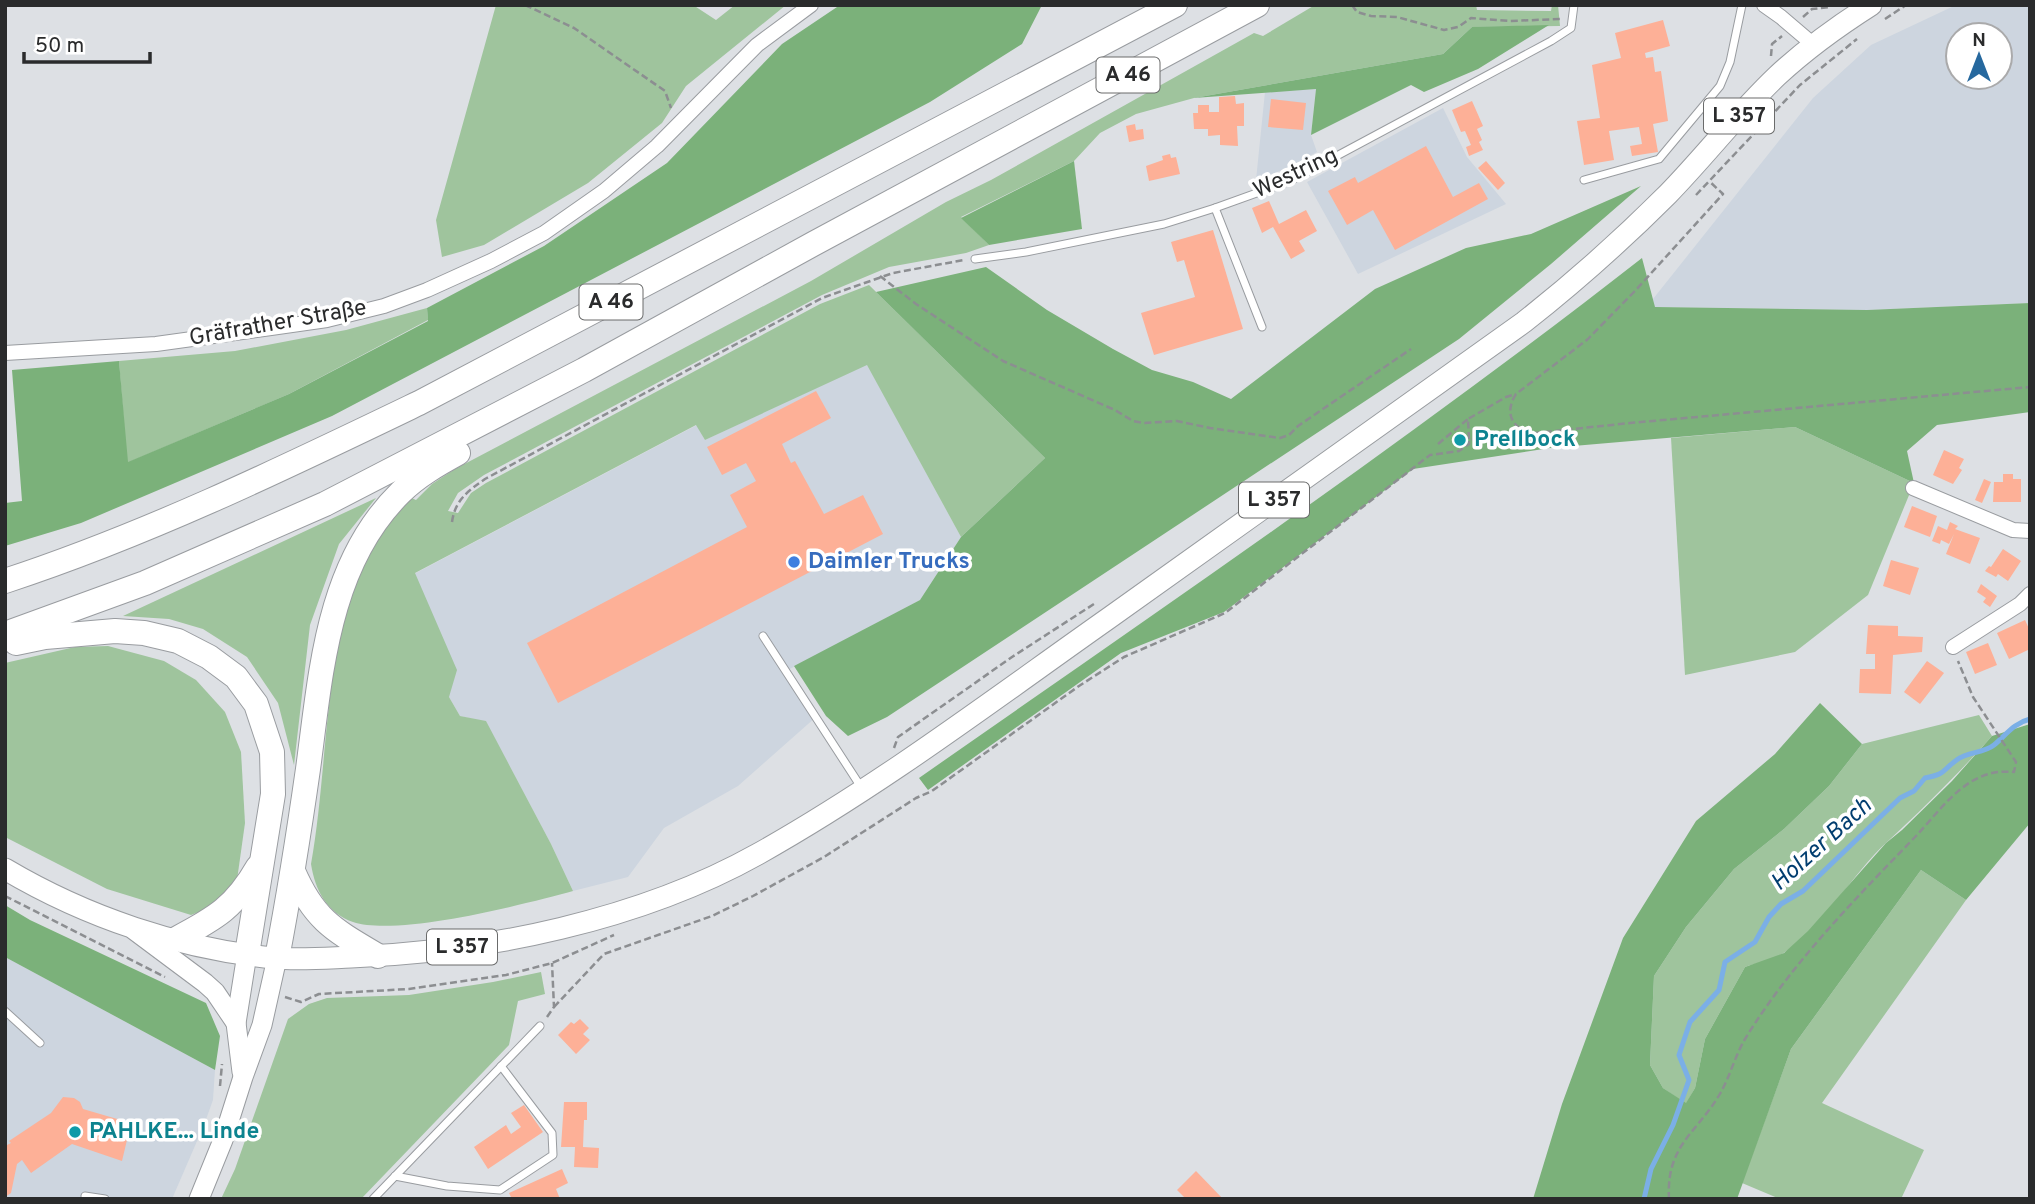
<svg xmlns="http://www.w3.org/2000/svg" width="2035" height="1204" viewBox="0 0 2035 1204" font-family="Overpass,sans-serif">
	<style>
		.built { fill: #cdd5df; fill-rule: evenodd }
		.green { fill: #9fc49d }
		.forest { fill: #7bb17a }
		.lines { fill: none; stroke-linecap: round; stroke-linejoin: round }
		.stream { stroke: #7bafe6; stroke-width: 5 }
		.building { fill: #fdb097 }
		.lane-casing { stroke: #999ca0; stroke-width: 9 }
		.street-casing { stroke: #999ca0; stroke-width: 16 }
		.secondary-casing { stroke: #999ca0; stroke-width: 21 }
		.primary-casing { stroke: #999ca0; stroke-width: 23 }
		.highway-casing { stroke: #999ca0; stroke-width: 26 }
		.path { stroke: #8c8e91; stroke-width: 2.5; stroke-dasharray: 7 3.5; stroke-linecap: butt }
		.lane { stroke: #fff; stroke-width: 7 }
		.street { stroke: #fff; stroke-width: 14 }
		.secondary { stroke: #fff; stroke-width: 19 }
		.primary { stroke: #fff; stroke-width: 21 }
		.highway { stroke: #fff; stroke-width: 24 }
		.culture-dot { fill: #0f9aa8; stroke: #fff; stroke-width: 2.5 }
		.shop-dot { fill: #3f7fe0; stroke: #fff; stroke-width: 2.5 }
		.labels { text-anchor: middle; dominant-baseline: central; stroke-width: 7; stroke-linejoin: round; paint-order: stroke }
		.shield { fill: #fff; stroke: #6a6b6b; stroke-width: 2 }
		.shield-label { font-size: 21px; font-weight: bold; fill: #2a2b2c }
		.street-label { font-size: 23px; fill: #2a2b2c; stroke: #fff }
		.culture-label { font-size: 23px; font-weight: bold; fill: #0d838f; stroke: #fff; text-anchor: start }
		.shop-label { font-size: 23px; font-weight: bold; fill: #366cbe; stroke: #fff; text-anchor: start }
		.water-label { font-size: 24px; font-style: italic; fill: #023e70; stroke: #fff }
	</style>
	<rect width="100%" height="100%" fill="#dde0e4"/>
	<g class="built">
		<path d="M1956 5H2030V303L1867 310 1654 307 1653 299 1813 98 1871 45ZM1958 35H2000V77H1958Z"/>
		<polygon points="1316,89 1311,135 1317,152 1285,169 1256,180 1265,92"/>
		<polygon points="1443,108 1467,157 1506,204 1358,274 1307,182"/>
		<polygon points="867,364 961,537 920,600 786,671 816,717 738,786 664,828 628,877 573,891 551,844 486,722 460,716 449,697 414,574 697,425 705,440"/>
		<polygon points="5,957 215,1070 213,1100 204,1125 172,1199 5,1199"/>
	</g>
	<g class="green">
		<polygon points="496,5 693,5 716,20 735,5 786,5 686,86 662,123 588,183 484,245 442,257 436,220"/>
		<path d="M1315 5H1476L1477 10 1551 11 1552 5H1558L1560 26 1472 27 1443 54 1194 98 1136 114 1100 133 1074 161 961 217 989 245 966 253 889 267 822 295 484 475 458 493 448 511 458 513 471 493 486 483 820 304 869 285 1045 458 961 537 867 365 705 440 696 425 415 573 457 670 449 697 460 716 486 721 551 844 573 891C525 904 398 937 353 922 327 913 315 890 311 864 330 758 322 633 374 537 382 522 398 509 409 497L416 500 432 484 455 469 811 281 946 202 991 180 1254 33 1263 36Z"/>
		<polygon points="427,308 428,320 289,394 127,463 119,361 235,351 346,330"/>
		<polygon points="1795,427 1914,483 1868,595 1795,652 1685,675 1671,438"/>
		<polygon points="376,498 339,544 310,625 294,765 278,703 247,657 203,629 169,619 123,616"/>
		<polygon points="108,646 164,661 196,680 225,712 241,752 245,823 237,880 212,907 191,915 107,889 5,837 5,663 75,647"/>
		<path d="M1979 715 1992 736C1958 774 1925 807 1887 842 1851 875 1826 924 1785 952 1774 960 1757 963 1745 967L1705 1039 1695 1088 1686 1104 1663 1088 1650 1065 1654 976 1686 927 1734 869 1784 829 1829 786 1862 744Z"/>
		<polygon points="1921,870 1966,900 1822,1103 1924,1150 1901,1199 1780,1199 1742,1183 1791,1049"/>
		<polygon points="541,972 545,994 518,1001 509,1045 361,1199 221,1199 235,1169 288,1019 309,1004 327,998 409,995 493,982"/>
	</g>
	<g class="forest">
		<polygon points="840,5 1042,5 1022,44 930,102 332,416 81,523 5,546 5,503 22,501 12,370 119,361 128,462 289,394 428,321 427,308 544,246 667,163 782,44"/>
		<polygon points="1549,25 1478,69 1424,92 1411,85 1311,135 1316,89 1194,98 1443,54 1472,27"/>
		<polygon points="1074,161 1082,229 989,245 961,218"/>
		<polygon points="1641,186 1551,264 1459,339 887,717 848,736 826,716 794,666 920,600 961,537 1045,458 876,292 986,267 1047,310 1113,349 1152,370 1193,382 1231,399 1375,289 1466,248 1531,234"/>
		<path d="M1642 258 1655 307 1867 310 2030 303V412L1937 425 1907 451 1914 483 1795 427 1550 448 1413 469 1224 612 1121 653 928 790 919 778C1162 608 1408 441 1642 258Z"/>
		<polygon points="1820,703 1862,744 1829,786 1784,829 1734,869 1686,927 1654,976 1650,1065 1663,1088 1686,1103 1695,1088 1705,1039 1745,967 1784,953 1808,931 1886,843 1902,830 1952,781 1992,736 2030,724 2030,823 1966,900 1921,870 1791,1049 1737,1199 1533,1199 1562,1104 1623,938 1696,821 1775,754"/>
		<polygon points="5,905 30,920 206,1003 220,1036 215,1070 5,957"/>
	</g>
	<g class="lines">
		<path class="stream" d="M1644 1199 1651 1169 1673 1125 1689 1080 1679 1055 1690 1022 1719 990 1725 962 1755 942 1769 917 1781 904 1803 891 1900 798 1914 791 1925 778C1947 774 1942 770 1958 759 1968 752 1984 753 1994 745 2006 735 2014 723 2030 719"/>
	</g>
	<g class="building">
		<polygon points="1663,20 1670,46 1645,53 1646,58 1653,57 1655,72 1661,71 1668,121 1653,124 1658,152 1632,156 1630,146 1642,144 1639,127 1609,131 1614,160 1584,165 1577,121 1600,118 1592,65 1621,58 1615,33"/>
		<polygon points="1235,96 1236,104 1244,103 1244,126 1237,126 1238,146 1220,145 1220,135 1208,136 1208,129 1194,129 1193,113 1198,113 1198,105 1209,105 1209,112 1219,112 1219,97"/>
		<polygon points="1271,99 1306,103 1303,130 1268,127"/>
		<polygon points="1472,101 1483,126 1477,129 1482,140 1479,142 1483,150 1469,156 1466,147 1471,145 1465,131 1461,132 1452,110"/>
		<polygon points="1135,124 1136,130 1143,129 1144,139 1129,142 1126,126"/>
		<polygon points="1426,146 1453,197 1479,183 1488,199 1395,250 1373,210 1347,225 1328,191 1355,177 1358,183"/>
		<polygon points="1170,154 1171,158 1176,157 1180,174 1149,181 1146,166 1163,160 1162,156"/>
		<polygon points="1486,161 1505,183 1498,190 1478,168"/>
		<polygon points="1269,201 1279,224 1306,210 1317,231 1299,241 1305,251 1291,259 1273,227 1262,233 1252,208"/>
		<polygon points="1213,230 1243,329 1154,355 1141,313 1195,297 1184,260 1177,262 1171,242"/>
		<polygon points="816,391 831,418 782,444 791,463 795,461 824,514 863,495 883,534 558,703 527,643 747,527 730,495 756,481 746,463 722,475 707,447"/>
		<polygon points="1944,450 1964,459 1959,468 1962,470 1953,484 1933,475"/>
		<polygon points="2003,474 2013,474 2013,479 2021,479 2021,502 1993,502 1994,482 2003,482"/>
		<polygon points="1984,479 1991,482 1982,503 1975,500"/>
		<polygon points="1912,506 1937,516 1930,537 1904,527"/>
		<polygon points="1950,522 1958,526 1955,529 1980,538 1970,564 1946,554 1954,534 1949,544 1941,540 1940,544 1932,541 1938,526 1947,530"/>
		<polygon points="2003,549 2021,561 2008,581 1998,574 1996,577 1985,571 1989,566 1991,567"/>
		<polygon points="1891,560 1919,568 1910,595 1883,586"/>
		<polygon points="1981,584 1997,596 1990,607 1983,602 1986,598 1977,592"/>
		<polygon points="2025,620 2030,631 2030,649 2009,659 1997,633"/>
		<polygon points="1868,625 1898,626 1898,636 1923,637 1922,652 1893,655 1891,694 1859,693 1860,669 1875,669 1875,654 1866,654"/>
		<polygon points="1988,643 1997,665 1975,674 1966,652"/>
		<polygon points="1927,661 1944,673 1920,704 1904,692"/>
		<polygon points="580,1019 589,1028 583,1034 590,1040 576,1054 558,1035 571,1022 574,1024"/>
		<polygon points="63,1097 74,1098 80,1102 83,1109 131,1123 122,1161 72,1144 31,1173 22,1160 17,1164 11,1193 5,1197 5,1146 11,1143 9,1141 51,1113"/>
		<polygon points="564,1102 587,1102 587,1120 584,1120 583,1147 599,1148 598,1168 574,1167 575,1147 561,1147"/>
		<polygon points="524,1105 543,1132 488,1169 474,1147 506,1125 511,1134 521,1127 511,1113"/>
		<polygon points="562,1169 568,1183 556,1189 560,1199 512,1199 509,1193"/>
		<polygon points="1196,1171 1223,1199 1186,1199 1177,1190"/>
	</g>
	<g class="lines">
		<defs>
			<g id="lane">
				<polyline points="1584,180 1659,159 1720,86 1730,62 1742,5"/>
				<polyline points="1215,208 1262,327"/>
				<polyline points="975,259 1026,252 1164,224 1215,208 1290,181 1551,41 1571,28 1574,5"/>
				<polyline points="763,636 861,787"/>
				<polyline points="5,1011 40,1043"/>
				<polyline points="395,1176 447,1186 500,1190 553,1155 552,1133 501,1066"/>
				<polyline points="85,1196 105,1199"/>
				<polyline points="373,1199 540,1026"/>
			</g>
			<g id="street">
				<polyline points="1764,5 1781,17 1815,46"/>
				<polyline points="5,353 156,344 271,328 327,320 384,306 427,290 491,261 544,233 604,191 657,146 757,45 811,5"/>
				<polyline points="1913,488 2013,530 2030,531"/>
				<polyline points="1953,647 2020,604 2030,594"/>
			</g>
			<g id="secondary">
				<polyline points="134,930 205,983 215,992 236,1023"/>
				<polyline points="242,1072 236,1023 247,954"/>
				<polyline points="199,1199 223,1140 243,1077 262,1025 277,958"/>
			</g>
			<path id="primary" d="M5 869C86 917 180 949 274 958 300 960 326 958 351 957 486 952 640 920 758 854 881 785 994 699 1109 618 1247 519 1386 421 1524 322 1575 282 1622 240 1668 194 1705 156 1738 113 1777 76 1805 50 1838 26 1871 5"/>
			<g id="highway">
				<path d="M5 581C148 534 284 468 419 403L1175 5"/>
				<polyline points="5,634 145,583 325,504 584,370 813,244 1257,5"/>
				<polyline points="16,643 45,637 115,631 144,633 178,641 209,657 236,677 256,704 272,752 273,794 247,954"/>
				<path d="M293 871C314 920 334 930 378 956"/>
				<path d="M176 939C216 918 235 907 258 867"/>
				<path d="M277 958C289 895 299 832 308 769 321 673 327 564 401 492 417 476 438 464 458 453"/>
			</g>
		</defs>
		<use href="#lane" class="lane-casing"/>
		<use href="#street" class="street-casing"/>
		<use href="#secondary" class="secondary-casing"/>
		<use href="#primary" class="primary-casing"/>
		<use href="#highway" class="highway-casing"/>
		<g class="path">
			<polyline points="525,5 574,28 665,91 671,108"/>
			<polyline points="1352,5 1357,12 1371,16 1397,17 1444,30 1458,27 1471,18 1510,21 1560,19"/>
			<polyline points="1803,17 1812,9 1831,7"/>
			<polyline points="1885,19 1906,5"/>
			<polyline points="1771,56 1772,44 1782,36"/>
			<polyline points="1696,195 1800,85 1857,39"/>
			<polyline points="880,276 916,304 1003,361 1115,410 1133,421 1144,423 1177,421 1210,428 1280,438 1289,435 1298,426 1411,349"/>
			<path d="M1529 433C1510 426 1505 411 1516 394L1588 339 1634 292 1723 194 1709 181"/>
			<polyline points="1469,439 1468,419 1506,397 1516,394"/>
			<polyline points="1438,444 1468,419"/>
			<path d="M452 522C455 500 468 491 485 479L822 298 893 273 964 260"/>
			<polyline points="894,748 898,737 1012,657 1094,604"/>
			<polyline points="5,896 165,977"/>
			<polyline points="285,997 301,1002 319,994 409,989 506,975 552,963 614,935"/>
			<polyline points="554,1007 604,954 712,916 753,896 824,857 916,798 932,791 1079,686 1124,657 1225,613 1430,455 1459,451 1469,444 1469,440 1630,423 2030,387"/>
			<polyline points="547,1017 554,1007 552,963"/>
			<polyline points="220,1086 222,1064"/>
			<path d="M1669 1199C1666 1144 1697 1134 1721 1092 1730 1076 1735 1056 1745 1039 1791 964 1855 899 1916 836 1934 817 1954 789 1978 778 1990 772 2002 771 2014 772L2016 762 1973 697 1958 661"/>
		</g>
		<use href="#lane" class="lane"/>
		<use href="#street" class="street"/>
		<use href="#secondary" class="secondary"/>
		<use href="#primary" class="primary"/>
		<use href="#highway" class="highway"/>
	</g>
	<g class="culture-dot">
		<circle cx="1460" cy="440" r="7"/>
		<circle cx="75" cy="1132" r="7"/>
	</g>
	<circle class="shop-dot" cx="794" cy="562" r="7"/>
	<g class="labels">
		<g class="shield">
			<rect x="1096.5" y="57.5" width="63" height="35" rx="5"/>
			<rect x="1704" y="98.5" width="70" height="35" rx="5"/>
			<rect x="579.5" y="284.5" width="63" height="35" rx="5"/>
			<rect x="1239" y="482.5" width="70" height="35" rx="5"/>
			<rect x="427" y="929.5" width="70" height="35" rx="5"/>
		</g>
		<g class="shield-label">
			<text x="1128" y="75">A 46</text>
			<text x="1739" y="116">L 357</text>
			<text x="611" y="302">A 46</text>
			<text x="1274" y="500">L 357</text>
			<text x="462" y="947">L 357</text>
		</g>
		<g class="street-label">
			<text transform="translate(1296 174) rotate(-25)">Westring</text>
			<text transform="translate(278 324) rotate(-10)">Gräfrather Straße</text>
		</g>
		<g class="culture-label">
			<text x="1474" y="440">Prellbock</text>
			<text x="89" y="1132">PAHLKE... Linde</text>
		</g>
		<g class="shop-label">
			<text x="808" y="562">Daimler Trucks</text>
		</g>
		<g class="water-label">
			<text transform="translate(1822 845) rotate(-42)">Holzer Bach</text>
		</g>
	</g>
	<rect width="2035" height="1204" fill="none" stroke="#2a2b2c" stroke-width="14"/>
	<g transform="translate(1979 56)"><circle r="33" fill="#ffffff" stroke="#aaaaab" stroke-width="2"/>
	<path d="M0-5L12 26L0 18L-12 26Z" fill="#26689e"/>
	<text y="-10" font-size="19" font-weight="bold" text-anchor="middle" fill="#2a2b2c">N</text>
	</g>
	<path d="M24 52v10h126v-10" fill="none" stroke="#2a2b2c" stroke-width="3.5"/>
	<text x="35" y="52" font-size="21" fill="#2a2b2c" stroke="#ffffff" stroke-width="5" paint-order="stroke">50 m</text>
</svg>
